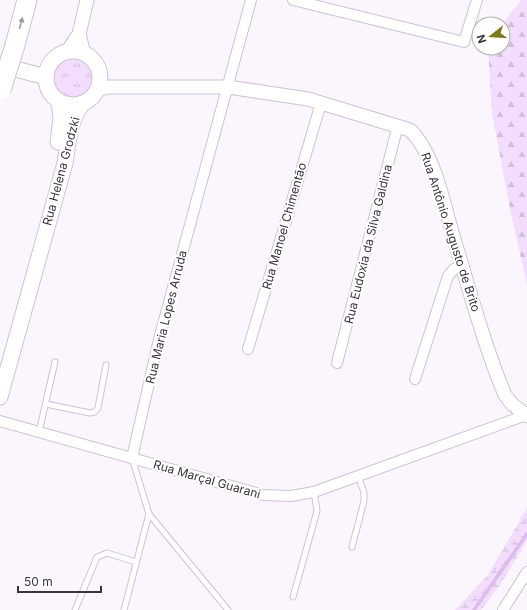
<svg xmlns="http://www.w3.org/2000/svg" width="527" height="610" viewBox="0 0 527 610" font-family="Inter,sans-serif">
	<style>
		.grass { fill: url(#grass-tufts) }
		.forest { fill: url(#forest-firs) }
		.wetland { fill: url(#wetland-marsh) }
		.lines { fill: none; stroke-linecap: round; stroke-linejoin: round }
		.stream { stroke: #debaed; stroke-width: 3.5 }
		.service-casing { stroke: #cec2d3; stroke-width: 7 }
		.minor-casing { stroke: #cec2d3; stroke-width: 12 }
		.tertiary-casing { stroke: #cec2d3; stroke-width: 15 }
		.secondary-casing { stroke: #cec2d3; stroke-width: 17 }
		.motorway-casing { stroke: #cec2d3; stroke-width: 21 }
		.service { stroke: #fff; stroke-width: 5 }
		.minor { stroke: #fff; stroke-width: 10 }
		.tertiary { stroke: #fff; stroke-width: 13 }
		.secondary { stroke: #fff; stroke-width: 15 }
		.motorway { stroke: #fff; stroke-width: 19 }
		.motorway-bridge-casing { stroke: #cec2d3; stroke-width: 21; stroke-linecap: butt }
		.motorway-bridge { stroke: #fff; stroke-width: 19 }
		.oneway { fill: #9c9a9e }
		.labels { text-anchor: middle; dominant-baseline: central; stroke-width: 4; stroke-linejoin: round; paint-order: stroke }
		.street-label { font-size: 12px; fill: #3a353c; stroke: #fff }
	</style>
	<defs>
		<pattern id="grass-tufts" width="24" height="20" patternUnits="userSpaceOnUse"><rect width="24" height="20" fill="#f3ddfc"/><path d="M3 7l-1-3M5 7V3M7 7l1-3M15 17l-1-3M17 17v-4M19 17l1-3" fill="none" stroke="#d1bed9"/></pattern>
		<pattern id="forest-firs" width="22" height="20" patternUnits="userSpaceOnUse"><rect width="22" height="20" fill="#f3ddfc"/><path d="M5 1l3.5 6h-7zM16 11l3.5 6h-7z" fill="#d1bed9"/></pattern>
		<pattern id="wetland-marsh" width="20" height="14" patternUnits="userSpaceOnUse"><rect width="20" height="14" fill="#f3ddfc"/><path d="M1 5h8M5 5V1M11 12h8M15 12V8" fill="none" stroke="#d1bed9"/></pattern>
	</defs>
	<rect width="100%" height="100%" fill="#fbf6fd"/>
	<circle class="grass" cx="73" cy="78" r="21"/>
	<polygon class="forest" points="521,0 527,0 527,285 510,209 492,113 488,48 503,48 503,24 502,24"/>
	<polygon class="wetland" points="527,508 527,541 498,588 481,610 455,610 488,575"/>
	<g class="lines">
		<polyline class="stream" points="474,610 527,534"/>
		<defs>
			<g id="service">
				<polyline points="46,404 90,413 95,412 98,408 106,365"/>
				<polyline points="39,432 55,362"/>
				<polyline points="132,458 149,514 228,610"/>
				<polyline points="352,547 364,501 364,492 358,476"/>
				<polyline points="293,597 317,511 314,492"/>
				<polyline points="75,610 97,557 107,553 136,562"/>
				<polyline points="124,610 149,514"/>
			</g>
			<g id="minor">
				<polyline points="293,0 464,42 477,0"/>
				<polyline points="248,349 321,103"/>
				<polyline points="337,363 398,125"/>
				<polyline points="415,379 448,276 454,269 462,266"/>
				<polyline points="0,421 263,495 291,496 314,492 526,415"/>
				<polyline points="132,458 159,339 251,0"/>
				<polyline points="503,610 527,572"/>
			</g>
			<g id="tertiary">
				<polyline points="79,34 84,54"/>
				<polyline points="67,52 79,34 87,0"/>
				<path d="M96 90 109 87H228L308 99 410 130C435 154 444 206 454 239 470 291 484 345 505 395L512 404 527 416"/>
			</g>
			<g id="secondary">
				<circle cx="73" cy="78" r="27"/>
				<polyline points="0,65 46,77"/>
				<polyline points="58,142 61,118 59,101"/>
				<path d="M0 397 65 163C69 140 68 123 83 103"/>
			</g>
			<polyline id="motorway" points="15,45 27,0"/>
		</defs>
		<use href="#service" class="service-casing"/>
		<use href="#minor" class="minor-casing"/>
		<use href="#tertiary" class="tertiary-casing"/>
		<use href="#secondary" class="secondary-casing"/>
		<use href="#motorway" class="motorway-casing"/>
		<use href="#service" class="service"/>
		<use href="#minor" class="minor"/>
		<use href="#tertiary" class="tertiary"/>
		<use href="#secondary" class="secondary"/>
		<use href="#motorway" class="motorway"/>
		<defs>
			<polyline id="motorway-bridge" points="1,90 15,45"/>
		</defs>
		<use href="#motorway-bridge" class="motorway-bridge-casing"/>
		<use href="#motorway-bridge" class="motorway-bridge"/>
	</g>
	<defs><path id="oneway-solid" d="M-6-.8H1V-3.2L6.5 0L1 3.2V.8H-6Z"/></defs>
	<use class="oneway" href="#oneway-solid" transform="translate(21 23) rotate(-74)"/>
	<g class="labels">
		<g class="street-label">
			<text transform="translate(61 171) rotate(-75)">Rua Helena Grodzki</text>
			<text transform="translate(284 226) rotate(-74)">Rua Manoel Chimentão</text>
			<text transform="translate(451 232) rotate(72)">Rua Antônio Augusto de Brito</text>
			<text transform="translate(368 244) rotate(-76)">Rua Eudoxia da Silva Galdina</text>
			<text transform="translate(166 317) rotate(-76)">Rua Maria Lopes Arruda</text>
			<text transform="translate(207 479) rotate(16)">Rua Marçal Guarani</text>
		</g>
	</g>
	<g transform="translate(491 36) rotate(253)"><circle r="19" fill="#ffffff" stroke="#b0aeb1"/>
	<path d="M0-3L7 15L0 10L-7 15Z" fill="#7e791e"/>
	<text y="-6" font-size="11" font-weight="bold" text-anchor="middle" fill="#3a353c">N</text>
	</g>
	<path d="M18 586v6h83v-6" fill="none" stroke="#3a353c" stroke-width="2"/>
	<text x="24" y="586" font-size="12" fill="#3a353c" stroke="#ffffff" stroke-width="3" paint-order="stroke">50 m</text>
</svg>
